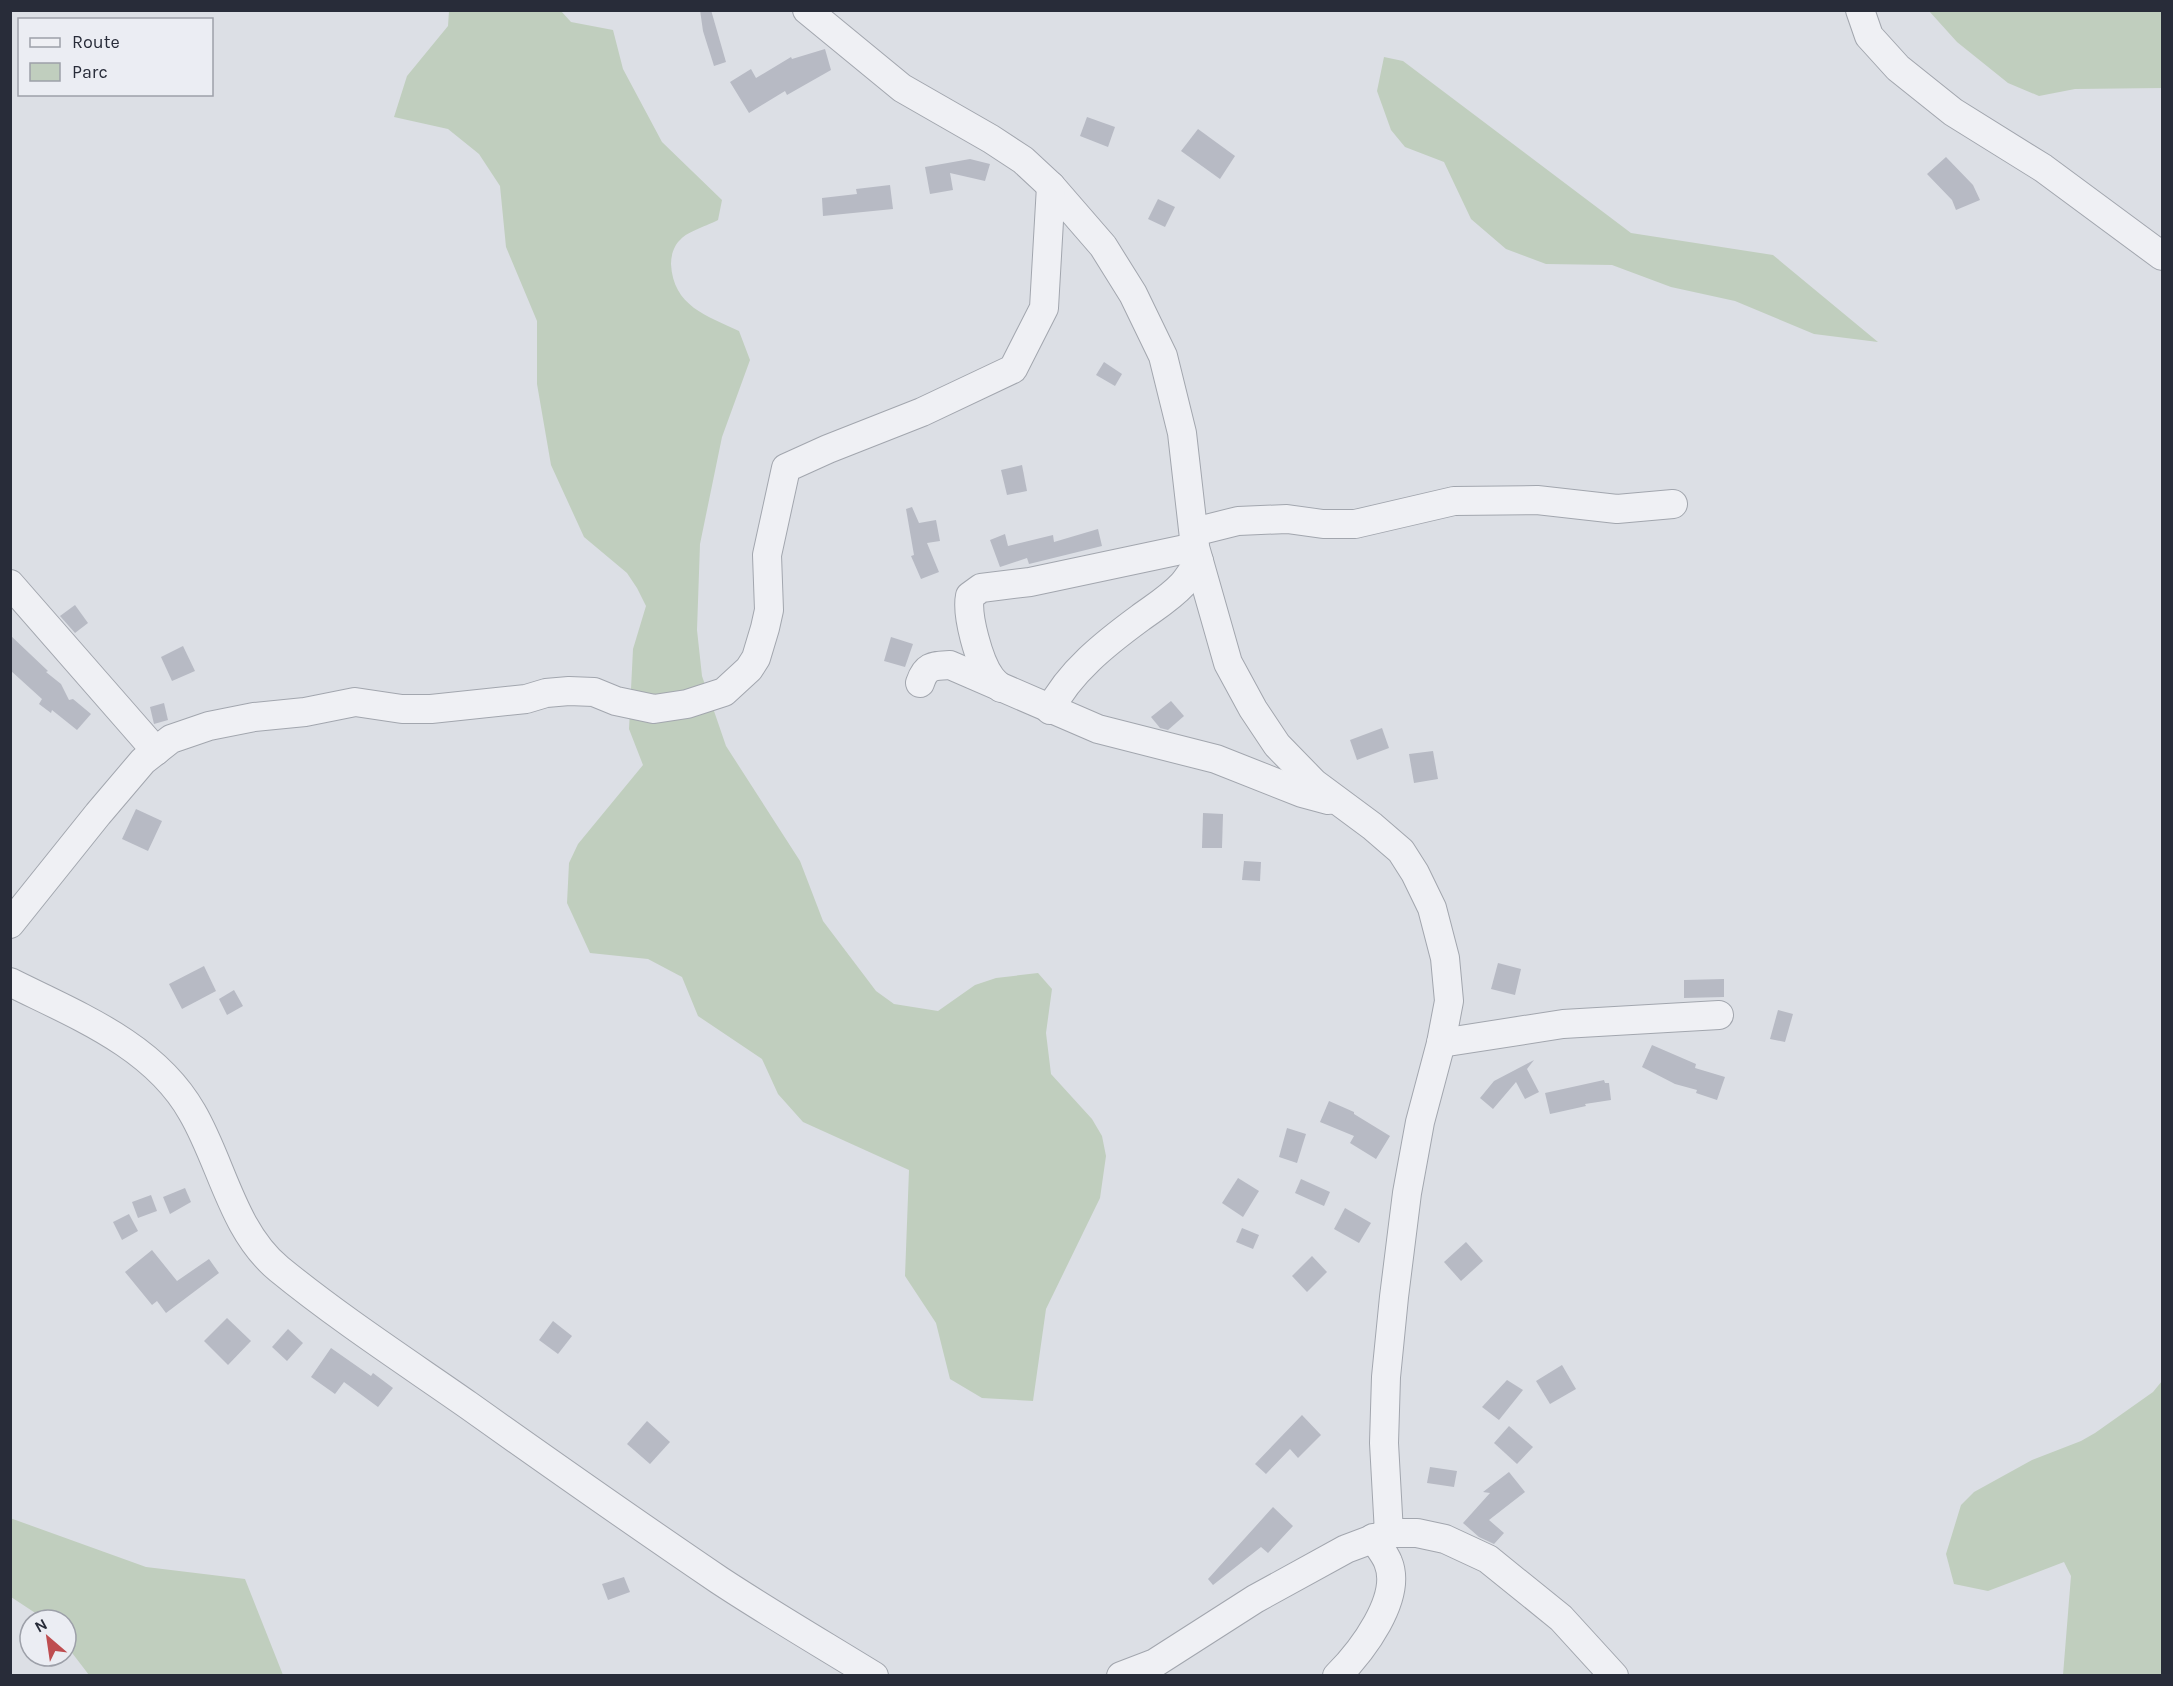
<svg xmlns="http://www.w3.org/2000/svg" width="2173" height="1686" viewBox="0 0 2173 1686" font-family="Karla,sans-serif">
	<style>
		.green { fill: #c0cebe }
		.building { fill: #b7bac4 }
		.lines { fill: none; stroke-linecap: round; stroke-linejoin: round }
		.minor-casing { stroke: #a2a6ae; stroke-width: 30 }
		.minor { stroke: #eff0f4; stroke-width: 28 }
	</style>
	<rect width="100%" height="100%" fill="#dcdfe5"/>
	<g class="green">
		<path d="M449 11H561L571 22 613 30 623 69 662 142 722 200 718 220C709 225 687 232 681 239 674 245 671 255 671 264 673 306 707 316 739 331L750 360 722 437 700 544 697 630 702 676 726 746 800 861 823 921 876 991 894 1004 938 1011 975 985 996 978 1038 973 1052 989 1046 1033 1051 1074 1092 1119 1102 1136 1106 1156 1100 1198 1046 1309 1033 1401 982 1398 950 1379 936 1323 905 1276 909 1170 803 1122 778 1094 762 1059 698 1016 682 977 648 959 590 953 567 903 569 863 578 844 643 765 629 729 633 649 646 606 637 588 627 573 584 537 551 465 537 384V321L506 247 500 186 479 154 448 129 394 117 407 76 448 26Z"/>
		<polygon points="1929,11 2162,11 2162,88 2075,89 2039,96 2008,83 1957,42"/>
		<polygon points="1384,57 1403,61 1631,233 1773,255 1878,342 1814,334 1735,301 1671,287 1612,265 1546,264 1506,249 1471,219 1444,162 1405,147 1391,130 1377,91"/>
		<polygon points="2162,1381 2162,1675 2063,1675 2071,1576 2064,1562 1988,1591 1954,1584 1946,1554 1961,1505 1974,1492 2032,1460 2081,1441 2095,1433 2153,1392"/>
		<polygon points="10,1518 146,1567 245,1579 283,1675 89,1675 66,1645 66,1620 46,1620 11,1597"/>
	</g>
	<g class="building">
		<polygon points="700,10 711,10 726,62 714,66 703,31"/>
		<polygon points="825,49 831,70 787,95 785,91 749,113 730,82 751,69 756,78 791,57 792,59"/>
		<polygon points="1087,117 1115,127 1108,147 1080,136"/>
		<polygon points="1198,129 1235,156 1220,179 1181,151"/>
		<polygon points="1946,157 1973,185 1980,200 1956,210 1952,200 1927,174"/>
		<polygon points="970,159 990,164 985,181 950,173 953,190 930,194 925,167"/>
		<polygon points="890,185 893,209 823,216 822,198 857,194 856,189"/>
		<polygon points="1158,199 1175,207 1165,227 1148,219"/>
		<polygon points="1104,362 1122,374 1115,386 1096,375"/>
		<polygon points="1022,465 1027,491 1007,495 1001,470"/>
		<polygon points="912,507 919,523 936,520 940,541 927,543 939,572 921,579 911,556 914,555 906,509"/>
		<polygon points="1098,529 1102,546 1029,564 1027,558 1000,567 990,540 1005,534 1008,546 1053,535 1054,542"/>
		<polygon points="75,605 88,623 75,633 60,616"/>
		<polygon points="10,635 48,671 46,672 61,684 69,700 73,699 91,714 77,730 52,710 51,713 39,704 42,699 10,670"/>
		<polygon points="891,637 913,644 905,667 884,661"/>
		<polygon points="183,646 195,671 172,681 161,657"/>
		<polygon points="1171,701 1184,716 1168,730 1160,728 1151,717"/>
		<polygon points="164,703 168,720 154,724 150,707"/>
		<polygon points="1382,728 1389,748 1357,760 1350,740"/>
		<polygon points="1433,751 1438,779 1414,783 1409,754"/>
		<polygon points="136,809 162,821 148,851 122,839"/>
		<polygon points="1203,813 1223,814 1222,848 1202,848"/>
		<polygon points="1244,861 1261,862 1260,881 1242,880"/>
		<polygon points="1498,963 1521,969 1515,995 1491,989"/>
		<polygon points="204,966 216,991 182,1009 169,984"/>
		<polygon points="1724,979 1724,997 1684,998 1684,980"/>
		<polygon points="234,990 243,1006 227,1015 219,999"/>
		<polygon points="1778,1010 1793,1014 1785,1042 1770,1039"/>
		<polygon points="1652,1045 1696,1064 1695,1068 1725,1077 1717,1100 1696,1093 1697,1090 1675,1084 1642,1067"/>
		<polygon points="1534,1060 1527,1069 1539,1092 1525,1099 1516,1082 1493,1109 1480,1098 1494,1081"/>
		<polygon points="1604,1080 1605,1083 1609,1083 1611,1100 1585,1104 1586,1106 1550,1114 1545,1093"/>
		<polygon points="1329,1101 1354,1112 1354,1114 1390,1136 1376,1159 1350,1143 1354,1136 1320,1122"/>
		<polygon points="1287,1128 1306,1134 1297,1163 1279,1157"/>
		<polygon points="1238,1178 1259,1191 1243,1217 1222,1203"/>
		<polygon points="1301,1179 1330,1192 1324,1206 1295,1193"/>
		<polygon points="185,1188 191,1202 170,1214 163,1197"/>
		<polygon points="151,1195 157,1211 138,1218 132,1202"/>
		<polygon points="1345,1208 1371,1223 1359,1243 1334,1229"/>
		<polygon points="129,1214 138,1231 122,1240 113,1222"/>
		<polygon points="1242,1228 1259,1235 1253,1249 1236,1242"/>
		<polygon points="1466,1242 1483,1261 1461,1281 1444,1262"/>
		<polygon points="152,1250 177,1281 209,1259 219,1273 166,1313 157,1301 152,1305 125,1272"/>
		<polygon points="1312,1256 1327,1272 1307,1292 1292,1276"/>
		<polygon points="227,1318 251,1341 228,1365 204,1341"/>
		<polygon points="553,1321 572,1336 558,1354 539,1340"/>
		<polygon points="288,1329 303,1343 287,1361 272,1347"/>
		<polygon points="331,1348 371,1376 373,1373 393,1388 378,1407 344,1382 335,1394 311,1377"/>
		<polygon points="1562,1365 1576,1389 1550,1404 1536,1381"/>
		<polygon points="1507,1380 1523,1390 1499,1420 1482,1407"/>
		<polygon points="1302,1415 1321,1435 1298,1458 1290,1449 1266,1474 1255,1464"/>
		<polygon points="647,1421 670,1442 650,1464 627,1444"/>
		<polygon points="1509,1426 1533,1447 1517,1464 1494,1443"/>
		<polygon points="1430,1467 1457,1471 1454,1487 1427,1483"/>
		<polygon points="1509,1472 1525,1492 1489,1520 1504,1533 1494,1544 1479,1537 1463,1523 1490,1493 1483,1492"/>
		<polygon points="1273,1507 1293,1526 1268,1553 1261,1547 1213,1585 1208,1579"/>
		<polygon points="624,1577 630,1592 608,1600 602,1584"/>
	</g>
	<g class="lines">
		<defs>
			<g id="minor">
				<polyline points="807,10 902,88 991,139 1023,160 1051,186 1103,246 1133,294 1163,356 1182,433 1195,547 1228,663 1253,709 1277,745 1314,783 1372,826 1401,851 1415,873 1432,908 1445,958 1449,1001 1441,1043 1420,1122 1407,1193 1394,1297 1386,1377 1384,1443 1389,1533"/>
				<polyline points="1860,10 1869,36 1898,68 1953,112 2043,168 2162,256"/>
				<polyline points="1194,532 1238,521 1287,519 1323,524 1355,524 1454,501 1537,500 1617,509 1673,504"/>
				<polyline points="10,584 156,751"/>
				<path d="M920 683C926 665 933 666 950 665L1098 729 1216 759 1302 793 1328 800"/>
				<path d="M1001 688C998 685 994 682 991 678 979 662 966 615 970 596L981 588 1030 582 1195 547"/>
				<path d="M1050 710C1069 672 1106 643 1140 618 1155 607 1170 598 1183 584 1189 577 1194 569 1199 561"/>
				<polyline points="10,924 98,814 143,761 171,739 209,726 254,717 305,712 355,702 402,709 431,709 526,699 546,693 569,691 594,692 616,701 654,709 687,704 724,692 749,669 756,658 765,628 769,610 767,555 786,468 828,449 922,412 1013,369 1044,308 1051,186"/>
				<path d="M10 982C76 1015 154 1045 192 1112 222 1163 232 1230 279 1269 339 1318 405 1361 468 1405 551 1464 635 1523 719 1580 769 1613 822 1644 874 1676"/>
				<polyline points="1441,1043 1563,1024 1719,1015"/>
				<polyline points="1121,1676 1155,1663 1255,1599 1346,1549 1389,1533 1417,1533 1445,1539 1488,1559 1561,1618 1614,1676"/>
				<path d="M1337 1676C1361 1652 1403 1598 1388 1562 1385 1554 1378 1546 1373 1538"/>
			</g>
		</defs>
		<use href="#minor" class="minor-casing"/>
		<use href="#minor" class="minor"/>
	</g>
	<rect width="2173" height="1686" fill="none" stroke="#282c39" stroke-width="24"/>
	<rect x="18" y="18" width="195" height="78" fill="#ebedf3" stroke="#9da0a9" stroke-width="1.5"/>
	<rect x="30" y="38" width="30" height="9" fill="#eff0f4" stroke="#9da0a9" stroke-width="1.5"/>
	<text x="72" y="48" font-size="18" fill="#282c39">Route</text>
	<rect x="30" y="63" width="30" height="18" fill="#c0cebe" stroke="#9da0a9" stroke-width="1.5"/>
	<text x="72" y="78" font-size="18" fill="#282c39">Parc</text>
	<g transform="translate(48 1638) rotate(331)"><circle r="28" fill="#ebedf3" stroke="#9da0a9" stroke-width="1.5"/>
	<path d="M0-4.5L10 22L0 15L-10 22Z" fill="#be4d50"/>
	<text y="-9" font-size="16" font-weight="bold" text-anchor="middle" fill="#282c39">N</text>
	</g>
</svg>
